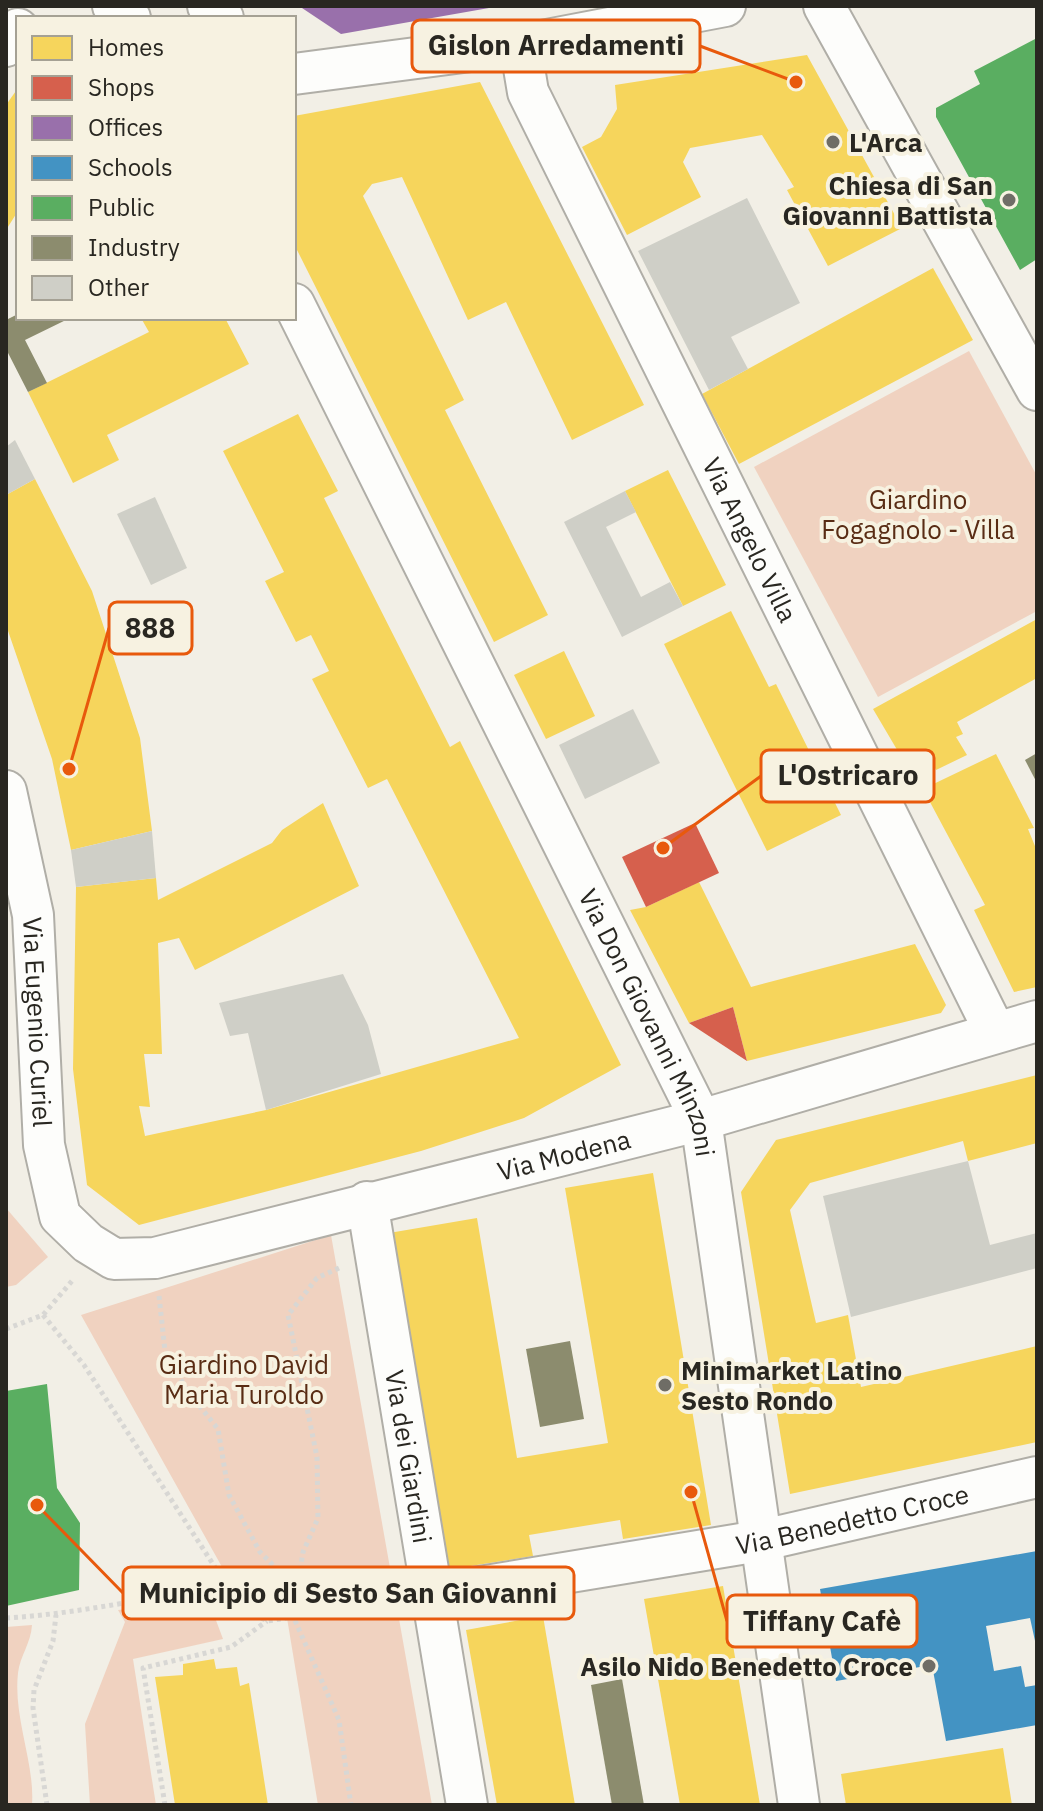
<svg xmlns="http://www.w3.org/2000/svg" width="1043" height="1811" viewBox="0 0 1043 1811" font-family="'IBM Plex Sans',sans-serif">
	<style>
		.green { fill: #f0d2c0 }
		.homes { fill: #f6d55c }
		.shops { fill: #d6604d }
		.offices { fill: #9970ab }
		.schools { fill: #4393c3 }
		.public { fill: #5aae61 }
		.industry { fill: #8c8c6e }
		.building { fill: #cfcfc7 }
		.lines { fill: none; stroke-linecap: round; stroke-linejoin: round }
		.minor-casing { stroke: #b0aea7; stroke-width: 44 }
		.path { stroke: #d8d7d4; stroke-width: 5; stroke-dasharray: 4 4; stroke-linecap: butt }
		.minor { stroke: #fdfdfb; stroke-width: 40 }
		.poi-dot { fill: #6f6d66; stroke: #f7f2e1; stroke-width: 3 }
		.labels { text-anchor: middle; dominant-baseline: central; stroke-width: 8; stroke-linejoin: round; paint-order: stroke }
		.poi-label { font-size: 26px; font-weight: bold; fill: #292721; stroke: #f7f2e1; text-anchor: start }
		.park-label { font-size: 26px; fill: #592c14; stroke: #f7f2e1 }
		.street-label { font-size: 26px; fill: #292721; stroke: #f7f2e1 }
		.leader { fill: none; stroke: #e8590c; stroke-width: 3 }
		.callout-dot { fill: #e8590c; stroke: #f7f2e1; stroke-width: 3 }
		.callout { fill: #f7f2e1; stroke: #e8590c; stroke-width: 3 }
		.callout-label { font-size: 28px; text-anchor: middle; font-weight: bold; fill: #292721 }
	</style>
	<rect width="100%" height="100%" fill="#f2efe6"/>
	<g class="green">
		<polygon points="969,351 1037,476 1037,611 878,697 754,467"/>
		<polygon points="6,1208 48,1257 16,1285 6,1287"/>
		<path d="M331 1235 432 1805H318L286 1612C262 1616 253 1610 236 1592L81 1315Z"/>
		<polygon points="208,1599 223,1639 133,1659 156,1805 90,1805 85,1724 125,1622 118,1610"/>
		<path d="M32 1625C31 1643 20 1656 18 1673 13 1718 35 1763 32 1805H6V1627Z"/>
	</g>
	<g class="homes">
		<polygon points="807,55 902,228 828,266 787,190 794,187 762,135 690,148 683,162 701,197 627,235 582,147 601,137 617,109 615,85"/>
		<polygon points="480,82 644,405 572,440 506,302 468,320 402,177 372,184 363,196 464,400 445,410 548,615 494,642 294,244 294,116"/>
		<polygon points="18,88 18,211 6,230 6,105"/>
		<polygon points="933,268 973,340 739,464 702,394"/>
		<polygon points="141,318 225,318 249,364 107,435 119,460 73,483 28,392 149,332"/>
		<polygon points="298,414 338,491 324,498 450,747 460,741 621,1065 524,1118 421,1151 139,1225 87,1185 73,1069 76,887 156,878 158,900 272,843 282,830 323,803 359,886 195,970 179,938 158,943 162,1054 144,1054 150,1107 139,1106 145,1136 266,1110 519,1038 387,779 368,788 312,679 329,671 311,635 296,642 265,581 284,572 223,451"/>
		<polygon points="668,470 726,585 683,606 625,491"/>
		<polygon points="35,479 92,591 140,738 152,831 71,850 52,759 6,625 6,495"/>
		<polygon points="731,611 769,687 776,684 841,815 767,851 664,644"/>
		<polygon points="1037,619 1037,678 957,722 963,734 956,737 967,755 936,770 931,760 909,770 873,709"/>
		<polygon points="564,651 595,716 546,739 514,675"/>
		<polygon points="996,754 1034,828 1028,829 1037,851 1037,987 1014,992 974,910 985,905 923,789"/>
		<polygon points="699,882 751,987 915,944 946,1005 941,1013 747,1061 733,1007 689,1023 630,910 646,907"/>
		<polygon points="1037,1075 1037,1143 968,1161 963,1141 810,1183 790,1210 816,1323 848,1315 861,1387 1037,1346 1037,1442 790,1494 741,1192 776,1140"/>
		<polygon points="653,1173 711,1525 623,1539 620,1520 529,1535 533,1556 445,1570 389,1233 477,1218 517,1458 608,1443 565,1188"/>
		<polygon points="723,1586 760,1805 680,1805 644,1599"/>
		<polygon points="543,1616 575,1805 497,1805 466,1630"/>
		<polygon points="214,1659 216,1669 237,1667 240,1686 249,1683 268,1805 175,1805 155,1677 183,1675 183,1664"/>
		<polygon points="1003,1748 1012,1805 846,1805 841,1774"/>
	</g>
	<g class="shops">
		<polygon points="695,823 719,873 646,907 622,857"/>
		<polygon points="733,1007 747,1061 689,1023"/>
	</g>
	<polygon class="offices" points="299,6 489,6 489,8 341,34"/>
	<polygon class="schools" points="1037,1551 1037,1650 1030,1618 986,1626 994,1671 1021,1666 1025,1687 1037,1685 1037,1725 946,1741 932,1665 836,1681 820,1589"/>
	<g class="public">
		<polygon points="1037,38 1037,259 1020,270 936,117 936,108 980,84 974,71"/>
		<polygon points="47,1384 57,1488 80,1523 79,1590 6,1606 6,1391"/>
	</g>
	<g class="industry">
		<polygon points="18,314 18,318 70,318 25,340 47,383 28,392 6,349 6,320"/>
		<polygon points="1037,753 1037,783 1025,760"/>
		<polygon points="570,1341 584,1419 540,1427 526,1349"/>
		<polygon points="622,1679 644,1805 612,1805 591,1685"/>
	</g>
	<g class="building">
		<polygon points="747,198 800,303 731,337 748,369 709,390 638,251"/>
		<polygon points="15,440 35,479 6,495 6,447"/>
		<polygon points="625,491 636,512 606,527 641,597 670,582 683,606 622,637 564,522"/>
		<polygon points="155,497 187,568 151,585 117,514"/>
		<polygon points="633,709 660,763 585,799 559,745"/>
		<polygon points="152,831 156,878 76,887 71,850"/>
		<polygon points="343,974 368,1025 381,1074 266,1110 248,1033 230,1036 219,1003"/>
		<polygon points="968,1161 990,1245 1037,1233 1037,1268 851,1317 823,1196"/>
	</g>
	<g class="lines">
		<defs>
			<g id="minor">
				<polyline points="113,6 130,18"/>
				<polyline points="208,6 223,18"/>
				<polyline points="824,6 1037,390"/>
				<path id="s1" d="M531 43 524 68 528 92 995 1032"/>
				<polyline points="6,46 18,29"/>
				<polyline points="294,74 531,43 725,6"/>
				<path id="s2" d="M294 304 701 1120 799 1805"/>
				<path id="s3" d="M6 791 33 915 44 1145 60 1216 88 1243 114 1259 155 1258 701 1120 1037 1021"/>
				<path id="s4" d="M367 1202 467 1805"/>
				<path id="s5" d="M431 1595 759 1541 1037 1477"/>
			</g>
		</defs>
		<use href="#minor" class="minor-casing"/>
		<g class="path">
			<polyline points="339,1268 317,1278 288,1315 317,1457 318,1518 303,1552 293,1616 339,1720 351,1805"/>
			<polyline points="159,1296 165,1351 186,1389 218,1429 229,1495 260,1552 297,1589"/>
			<polyline points="43,1315 84,1365 233,1595 251,1614 268,1621 394,1601"/>
			<polyline points="6,1329 43,1315 72,1281"/>
			<path d="M6 1618C81 1614 154 1595 229 1588"/>
			<polyline points="47,1805 33,1708 34,1690 53,1641 56,1615"/>
			<polyline points="165,1805 143,1668 231,1647 267,1621"/>
		</g>
		<use href="#minor" class="minor"/>
	</g>
	<g class="poi-dot">
		<circle cx="833" cy="142" r="8"/>
		<circle cx="1009" cy="200" r="8"/>
		<circle cx="665" cy="1385" r="8"/>
		<circle cx="929" cy="1666" r="8"/>
	</g>
	<g class="labels">
		<g class="poi-label">
			<text x="849" y="142">L'Arca</text>
			<text x="993" y="185" text-anchor="end">Chiesa di San<tspan x="993" dy="30">Giovanni Battista</tspan></text>
			<text x="681" y="1370">Minimarket Latino<tspan x="681" dy="30">Sesto Rondo</tspan></text>
			<text x="913" y="1666" text-anchor="end">Asilo Nido Benedetto Croce</text>
		</g>
		<g class="park-label">
			<text x="918" y="499">Giardino<tspan x="918" dy="30">Fogagnolo - Villa</tspan></text>
			<text x="244" y="1364">Giardino David<tspan x="244" dy="30">Maria Turoldo</tspan></text>
		</g>
		<g class="street-label">
			<text stroke="none"><textPath href="#s1" startOffset="550">Via Angelo Villa</textPath></text>
			<text stroke="none"><textPath href="#s3" startOffset="234">Via Eugenio Curiel</textPath></text>
			<text stroke="none"><textPath href="#s2" startOffset="802">Via Don Giovanni Minzoni</textPath></text>
			<text stroke="none"><textPath href="#s3" startOffset="962">Via Modena</textPath></text>
			<text stroke="none"><textPath href="#s4" startOffset="258">Via dei Giardini</textPath></text>
			<text stroke="none"><textPath href="#s5" startOffset="428">Via Benedetto Croce</textPath></text>
		</g>
	</g>
	<path class="leader" d="M796 82L700 46M69 769L109 628M663 848L761 776M37 1505L123 1593M691 1492L727 1621"/>
	<g class="callout-dot">
		<circle cx="796" cy="82" r="8"/>
		<circle cx="69" cy="769" r="8"/>
		<circle cx="663" cy="848" r="8"/>
		<circle cx="37" cy="1505" r="8"/>
		<circle cx="691" cy="1492" r="8"/>
	</g>
	<g class="callout">
		<rect x="412" y="20" width="288" height="52" rx="8"/>
		<rect x="109" y="602" width="83" height="52" rx="8"/>
		<rect x="761" y="750" width="173" height="52" rx="8"/>
		<rect x="123" y="1567" width="451" height="52" rx="8"/>
		<rect x="727" y="1595" width="190" height="52" rx="8"/>
	</g>
	<g class="callout-label">
		<text x="556" y="55">Gislon Arredamenti</text>
		<text x="150" y="638">888</text>
		<text x="848" y="785">L'Ostricaro</text>
		<text x="348" y="1603">Municipio di Sesto San Giovanni</text>
		<text x="822" y="1631">Tiffany Cafè</text>
	</g>
	<rect width="1043" height="1811" fill="none" stroke="#292721" stroke-width="16"/>
	<rect x="16" y="16" width="280" height="304" fill="#f7f2e1" stroke="#a5a194" stroke-width="2"/>
	<rect x="32" y="36" width="40" height="24" fill="#f6d55c" stroke="#a5a194" stroke-width="2"/>
	<text x="88" y="56" font-size="24" fill="#292721">Homes</text>
	<rect x="32" y="76" width="40" height="24" fill="#d6604d" stroke="#a5a194" stroke-width="2"/>
	<text x="88" y="96" font-size="24" fill="#292721">Shops</text>
	<rect x="32" y="116" width="40" height="24" fill="#9970ab" stroke="#a5a194" stroke-width="2"/>
	<text x="88" y="136" font-size="24" fill="#292721">Offices</text>
	<rect x="32" y="156" width="40" height="24" fill="#4393c3" stroke="#a5a194" stroke-width="2"/>
	<text x="88" y="176" font-size="24" fill="#292721">Schools</text>
	<rect x="32" y="196" width="40" height="24" fill="#5aae61" stroke="#a5a194" stroke-width="2"/>
	<text x="88" y="216" font-size="24" fill="#292721">Public</text>
	<rect x="32" y="236" width="40" height="24" fill="#8c8c6e" stroke="#a5a194" stroke-width="2"/>
	<text x="88" y="256" font-size="24" fill="#292721">Industry</text>
	<rect x="32" y="276" width="40" height="24" fill="#cfcfc7" stroke="#a5a194" stroke-width="2"/>
	<text x="88" y="296" font-size="24" fill="#292721">Other</text>
</svg>
